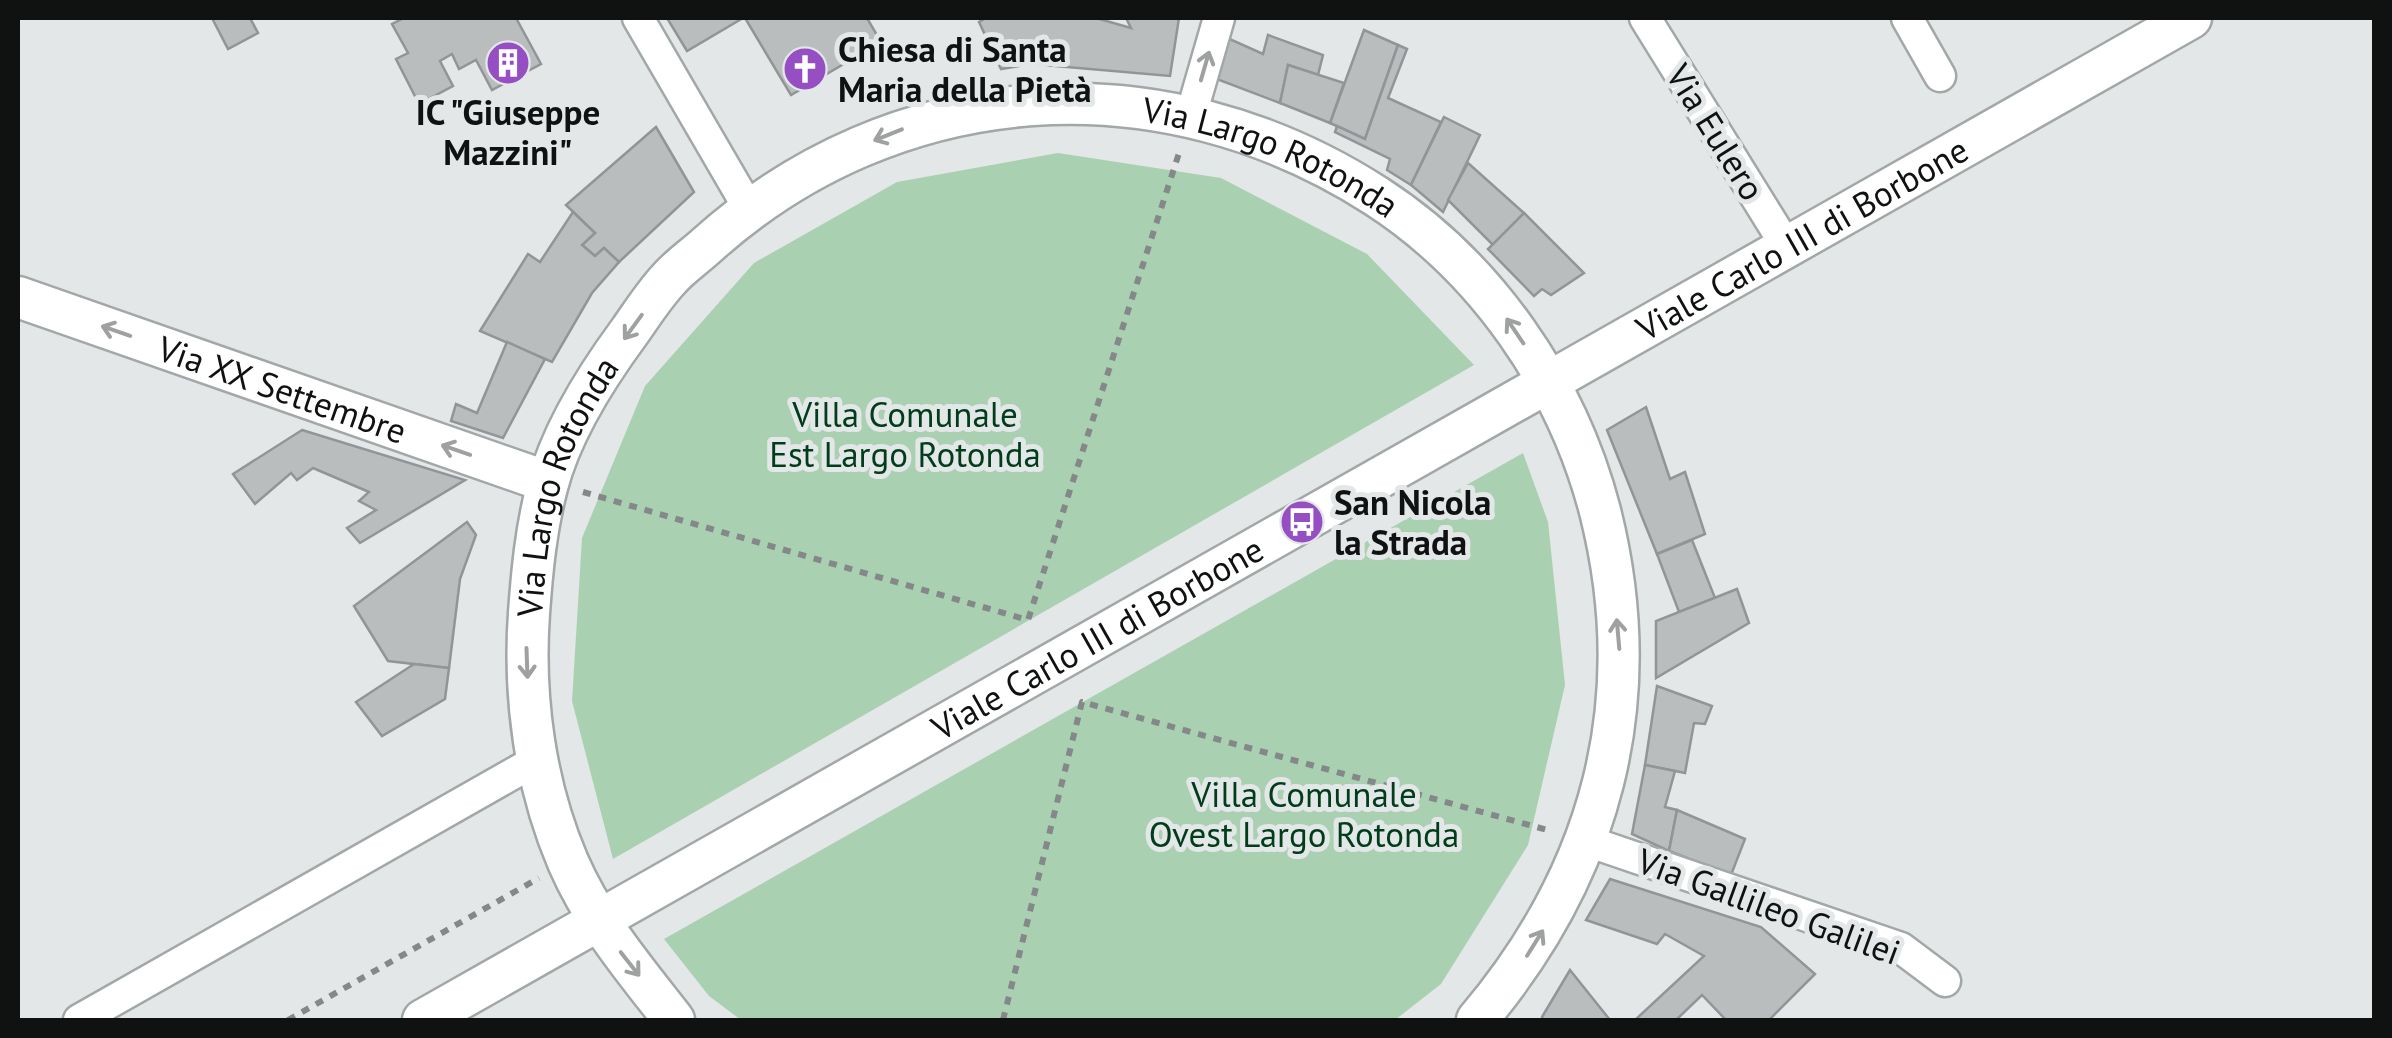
<svg xmlns="http://www.w3.org/2000/svg" width="2392" height="1038" viewBox="0 0 2392 1038" font-family="'PT Sans',sans-serif">
	<style>
		.green { fill: #aad0b2 }
		.building { fill: #b9bdbe; stroke: #929597; stroke-width: 2.5 }
		.lines { fill: none; stroke-linecap: round; stroke-linejoin: round }
		.street-casing { stroke: #a2a7a7; stroke-width: 35 }
		.secondary-casing { stroke: #a2a7a7; stroke-width: 45 }
		.path { stroke: #858888; stroke-width: 6; stroke-dasharray: 8 8; stroke-linecap: butt }
		.street { stroke: #fff; stroke-width: 30 }
		.secondary { stroke: #fff; stroke-width: 40 }
		.oneway { stroke: #9fa0a0 }
		.labels { text-anchor: middle; dominant-baseline: central; stroke-width: 10; stroke-linejoin: round; paint-order: stroke }
		.poi-label { font-size: 35px; font-weight: bold; fill: #101212; stroke: #e3e7e7; text-anchor: start }
		.street-label { font-size: 35px; fill: #101212; stroke: #e3e7e7 }
		.park-label { font-size: 35px; fill: #003d1a; stroke: #e3e7e7 }
	</style>
	<rect width="100%" height="100%" fill="#e3e7e7"/>
	<g class="green">
		<polygon points="1058,153 1221,178 1367,254 1474,365 613,859 572,701 582,538 645,386 754,263 897,182"/>
		<polygon points="1523,453 1548,522 1565,685 1528,845 1441,984 1395,1020 741,1020 709,996 664,939"/>
	</g>
	<g class="building">
		<polygon points="212,18 250,18 258,33 228,49"/>
		<polygon points="404,18 516,18 541,64 492,90 476,60 459,69 452,54 440,61 453,86 419,104 396,59 408,53 392,24"/>
		<polygon points="667,18 743,18 687,51"/>
		<polygon points="745,18 867,18 881,42 791,95"/>
		<polygon points="986,18 1096,18 1131,28 1126,18 1179,18 1170,76 1032,64 1001,69 979,22"/>
		<polygon points="1364,30 1398,45 1365,139 1330,123"/>
		<polygon points="1268,35 1323,55 1318,75 1288,65 1280,103 1214,78 1223,36 1263,54"/>
		<polygon points="1398,45 1407,49 1388,98 1441,122 1411,185 1387,170 1390,159 1335,132 1337,126 1365,139"/>
		<polygon points="1288,65 1344,83 1330,123 1280,103"/>
		<polygon points="1444,117 1480,135 1443,212 1411,185"/>
		<polygon points="656,127 694,192 619,262 604,248 595,256 582,245 595,233 566,205"/>
		<polygon points="1468,163 1524,213 1493,245 1448,200"/>
		<polygon points="573,212 595,233 582,245 595,256 604,248 619,262 592,293 552,362 480,331 528,254 540,262"/>
		<polygon points="1524,213 1584,273 1551,295 1542,289 1534,296 1488,249"/>
		<polygon points="507,342 545,359 503,438 451,421 456,404 477,413"/>
		<polygon points="1646,407 1670,479 1685,472 1705,534 1657,554 1607,430"/>
		<polygon points="302,430 465,480 360,543 347,528 376,510 359,501 369,492 313,468 297,480 291,473 255,504 233,474"/>
		<polygon points="467,522 476,535 460,579 449,668 388,661 354,606"/>
		<polygon points="1692,540 1715,598 1679,612 1657,554"/>
		<polygon points="1737,589 1749,623 1656,678 1656,621"/>
		<polygon points="414,664 449,668 445,699 382,736 356,702"/>
		<polygon points="1657,686 1712,706 1705,724 1694,723 1685,773 1645,765"/>
		<polygon points="1645,765 1675,771 1665,807 1677,810 1669,851 1632,834"/>
		<polygon points="1677,810 1745,839 1731,875 1669,851"/>
		<polygon points="1610,879 1761,927 1815,974 1769,1020 1726,1020 1702,995 1676,1020 1635,1020 1704,956 1665,934 1657,944 1586,920"/>
		<polygon points="1570,970 1610,1020 1543,1020 1542,1017"/>
	</g>
	<g class="lines">
		<defs>
			<g id="street">
				<polyline points="638,18 748,207"/>
				<polyline points="1645,18 1787,247"/>
				<polyline points="1907,18 1940,76"/>
				<polyline points="1191,115 1219,18"/>
				<polyline points="1587,841 1901,948 1945,981"/>
				<polyline points="79,1020 537,760"/>
			</g>
			<g id="secondary">
				<path id="s1" d="M18 297 548 482"/>
				<path id="s2" d="M423 1020 2191 18"/>
				<path id="s3" d="M674 1020C635 970 594 922 568 862 535 785 523 697 529 613 532 571 536 529 547 487 561 432 596 377 630 331 642 314 654 295 668 280 679 267 694 257 706 246 896 75 1162 58 1376 196 1486 267 1567 384 1600 511 1648 701 1602 872 1477 1020"/>
			</g>
		</defs>
		<use href="#street" class="street-casing"/>
		<use href="#secondary" class="secondary-casing"/>
		<g class="path">
			<polyline points="583,492 1028,620 1180,150"/>
			<polyline points="288,1020 539,878"/>
			<polyline points="1003,1020 1082,702 1551,831"/>
		</g>
		<use href="#street" class="street"/>
		<use href="#secondary" class="secondary"/>
	</g>
	<defs><path id="oneway-shaft" d="M-6 0H5M1.5-3L5.5 0L1.5 3" fill="none" stroke-width="1.6" stroke-linecap="round" stroke-linejoin="round" transform="scale(2.5)"/></defs>
	<g class="oneway">
		<use href="#oneway-shaft" transform="translate(1205 66) rotate(-74)"/>
		<use href="#oneway-shaft" transform="translate(888 135) rotate(158)"/>
		<use href="#oneway-shaft" transform="translate(633 327) rotate(126)"/>
		<use href="#oneway-shaft" transform="translate(116 331) rotate(-161)"/>
		<use href="#oneway-shaft" transform="translate(1515 331) rotate(-124)"/>
		<use href="#oneway-shaft" transform="translate(456 450) rotate(-161)"/>
		<use href="#oneway-shaft" transform="translate(1618 634) rotate(-95)"/>
		<use href="#oneway-shaft" transform="translate(527 663) rotate(88)"/>
		<use href="#oneway-shaft" transform="translate(1535 943) rotate(-58)"/>
		<use href="#oneway-shaft" transform="translate(630 964) rotate(52)"/>
	</g>
	<defs>
		<symbol id="building-disc" viewBox="-11 -11 22 22"><circle r="9.5" fill="#964fc2" stroke="#e3e7e7"/><path d="M-4-6H4V6H1V3H-1V6H-4ZM-2.5-4.3h1.7v1.8h-1.7ZM.8-4.3h1.7v1.8H.8ZM-2.5-1h1.7V.8h-1.7ZM.8-1h1.7V.8H.8Z" fill="#fff"/></symbol>
		<symbol id="church-disc" viewBox="-11 -11 22 22"><circle r="9.5" fill="#964fc2" stroke="#e3e7e7"/><path d="M-1.2-6h2.4v3.5h3.3v2.4h-3.3V6h-2.4V-.1h-3.3v-2.4h3.3Z" fill="#fff"/></symbol>
		<symbol id="bus-disc" viewBox="-11 -11 22 22"><circle r="9.5" fill="#964fc2" stroke="#e3e7e7"/><path d="M-5-6H5V4H4V6H2V4H-2V6H-4V4H-5ZM-3.5-4V0h7V-4ZM-3.5 1.2v1.5H-2V1.2ZM2 1.2v1.5H3.5V1.2Z" fill="#fff"/></symbol>
	</defs>
	<g fill-rule="evenodd">
		<use href="#building-disc" x="483" y="38" width="50" height="50"/>
		<use href="#church-disc" x="780" y="44" width="50" height="50"/>
		<use href="#bus-disc" x="1277" y="497" width="50" height="50"/>
	</g>
	<g class="labels">
		<g class="poi-label">
			<text x="838" y="49">Chiesa di Santa<tspan x="838" dy="40">Maria della Pietà</tspan></text>
			<text x="508" y="112" text-anchor="middle">IC "Giuseppe<tspan x="508" dy="40">Mazzini"</tspan></text>
			<text x="1334" y="502">San Nicola<tspan x="1334" dy="40">la Strada</tspan></text>
		</g>
		<g class="street-label">
			<text transform="translate(1716 132) rotate(58)">Via Eulero</text>
			<text stroke="none"><textPath href="#s3" startOffset="1475">Via Largo Rotonda</textPath></text>
			<text stroke="none"><textPath href="#s2" startOffset="1585">Viale Carlo III di Borbone</textPath></text>
			<text stroke="none"><textPath href="#s1" startOffset="280">Via XX Settembre</textPath></text>
			<text stroke="none"><textPath href="#s3" startOffset="578">Via Largo Rotonda</textPath></text>
			<text stroke="none"><textPath href="#s2" startOffset="775">Viale Carlo III di Borbone</textPath></text>
			<text transform="translate(1769 906) rotate(20)">Via Gallileo Galilei</text>
		</g>
		<g class="park-label">
			<text x="905" y="414">Villa Comunale<tspan x="905" dy="40">Est Largo Rotonda</tspan></text>
			<text x="1304" y="794">Villa Comunale<tspan x="1304" dy="40">Ovest Largo Rotonda</tspan></text>
		</g>
	</g>
	<rect width="2392" height="1038" fill="none" stroke="#101212" stroke-width="40"/>
</svg>
